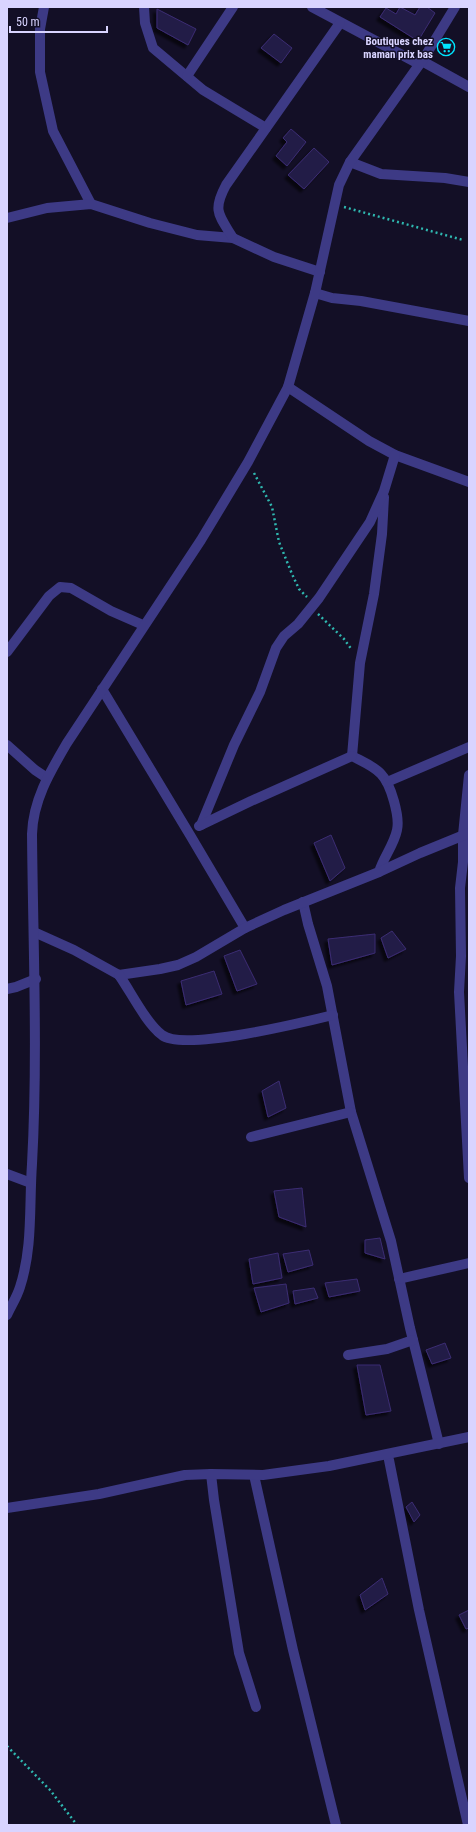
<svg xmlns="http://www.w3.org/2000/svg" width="476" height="1832" viewBox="0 0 476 1832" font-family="'Roboto Condensed',sans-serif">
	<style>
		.building { fill: #241b47; stroke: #3b2d73; filter: url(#shadow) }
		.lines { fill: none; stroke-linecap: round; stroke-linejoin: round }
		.path { stroke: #2fb8b0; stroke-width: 2.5; stroke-dasharray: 2 3; stroke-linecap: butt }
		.minor { stroke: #3d3a85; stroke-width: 10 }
		.labels { text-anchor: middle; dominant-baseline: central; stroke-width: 3; stroke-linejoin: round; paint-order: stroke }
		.poi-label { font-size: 11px; font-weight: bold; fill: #d9d4ff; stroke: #130f26; text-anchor: end }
	</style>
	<defs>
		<filter id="shadow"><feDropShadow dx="-3.5" dy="3.5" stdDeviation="1" flood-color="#0009"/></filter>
	</defs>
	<rect width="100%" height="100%" fill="#130f26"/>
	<g class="building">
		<polygon points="400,7 415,15 420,7 427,7 435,13 418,41 380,17 386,8 396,14"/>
		<polygon points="157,9 196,29 188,45 157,28"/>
		<polygon points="274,34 292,48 281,63 261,48"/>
		<polygon points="291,129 306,142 287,166 276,156 287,142 283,138"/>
		<polygon points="314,148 329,162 304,189 288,175"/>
		<polygon points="331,835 345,868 330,881 314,843"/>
		<polygon points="392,931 406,949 388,958 381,938"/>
		<polygon points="375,934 375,953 332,965 328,939"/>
		<polygon points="240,950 257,984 237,991 224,956"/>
		<polygon points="214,971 222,994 186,1005 181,981"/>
		<polygon points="279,1081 286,1108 268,1117 262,1091"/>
		<polygon points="302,1188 306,1227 279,1217 274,1191"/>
		<polygon points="380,1238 385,1259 365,1253 365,1240"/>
		<polygon points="309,1250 313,1265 288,1272 283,1254"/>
		<polygon points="278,1253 282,1278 253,1284 249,1259"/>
		<polygon points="357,1279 360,1291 329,1297 325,1283"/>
		<polygon points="286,1284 289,1303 261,1312 254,1288"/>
		<polygon points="314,1288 318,1298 295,1304 293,1291"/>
		<polygon points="445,1343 451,1358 432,1364 426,1350"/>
		<polygon points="357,1365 380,1365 391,1411 366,1415"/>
		<polygon points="412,1502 420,1515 414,1522 406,1507"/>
		<polygon points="382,1578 388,1594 365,1610 360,1595"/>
		<polygon points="469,1610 469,1628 466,1629 459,1615"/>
	</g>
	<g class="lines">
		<g class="path">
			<polyline points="344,207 463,240"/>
			<polyline points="254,473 272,507 279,542 292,574 299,589 307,597"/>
			<polyline points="318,614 344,639 352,650"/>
			<polyline points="7,1746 50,1790 77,1825"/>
		</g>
		<g class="minor">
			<polyline points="44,7 40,29 40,72 53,131 91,204"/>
			<polyline points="144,7 145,23 153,48 203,90 266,128"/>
			<polyline points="312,7 419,64"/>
			<polyline points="422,61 469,87"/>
			<polyline points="187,76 233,7"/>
			<polyline points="350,162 381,174 445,178 469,182"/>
			<polyline points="7,218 47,208 91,204 150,223 197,235 233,238 274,257 320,272"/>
			<path d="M233 238C219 215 212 211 226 185L340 23"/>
			<polyline points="315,293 332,298 361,301 469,321"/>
			<polyline points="288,387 369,441 395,455 469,482"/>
			<polyline points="7,652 49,596 60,587 71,588 111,611 143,625"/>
			<polyline points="102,689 190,835 245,928"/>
			<polyline points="7,745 35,770 47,778"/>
			<polyline points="352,756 360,663 374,594 382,534 384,497"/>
			<path d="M352 756C361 761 374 766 381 774 391 784 400 817 397 830 394 845 383 858 379 872"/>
			<polyline points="469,775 463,835 463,862 460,888 461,956 459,992 469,1178"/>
			<polyline points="387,782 469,747"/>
			<polyline points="201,825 234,745 260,692 276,648 284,636 298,624 319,598 370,522 384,491 395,455"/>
			<polyline points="199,826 251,801 352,756"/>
			<polyline points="303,902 308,924 327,986 351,1112 391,1241 410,1328 439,1444"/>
			<polyline points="34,932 74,950 119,975 160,969 178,965 196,957 245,928 284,910 379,872 420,853 469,833"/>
			<path d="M119 975C131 992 146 1023 162 1035 183 1052 305 1022 333 1015"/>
			<polyline points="7,989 16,987 36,979"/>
			<polyline points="251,1137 351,1112"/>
			<polyline points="7,1174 31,1183"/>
			<polyline points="399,1279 469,1263"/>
			<path d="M7 1315C11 1306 17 1297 20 1287 33 1247 29 1206 32 1164 38 1054 33 944 32 834 33 800 50 772 67 743L201 540 248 462 288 387 315 293 339 185 350 162 424 58 455 7"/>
			<polyline points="348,1355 387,1349 413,1340"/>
			<polyline points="389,1460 419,1610 468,1825"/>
			<polyline points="211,1474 214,1500 239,1653 256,1707"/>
			<polyline points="254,1475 293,1650 336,1825"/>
			<polyline points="7,1508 99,1494 185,1475 211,1474 263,1475 329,1466 469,1437"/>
		</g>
	</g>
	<defs>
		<symbol id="supermarket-ring" viewBox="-11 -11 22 22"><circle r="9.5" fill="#130f26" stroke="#00e5ff" stroke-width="1.5"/><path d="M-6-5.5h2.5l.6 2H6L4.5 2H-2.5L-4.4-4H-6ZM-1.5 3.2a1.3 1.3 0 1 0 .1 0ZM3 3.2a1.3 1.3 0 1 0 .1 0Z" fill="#00e5ff"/></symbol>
	</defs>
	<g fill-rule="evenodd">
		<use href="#supermarket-ring" x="436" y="37" width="20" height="20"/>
	</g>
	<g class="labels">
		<g class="poi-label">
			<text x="433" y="41">Boutiques chez<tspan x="433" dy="13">maman prix bas</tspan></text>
		</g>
	</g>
	<rect width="476" height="1832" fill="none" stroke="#d9d4ff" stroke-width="16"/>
	<path d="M10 26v6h97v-6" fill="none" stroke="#d9d4ff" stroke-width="2"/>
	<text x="16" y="26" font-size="12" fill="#d9d4ff" stroke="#130f26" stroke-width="3" paint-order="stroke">50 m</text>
</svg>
